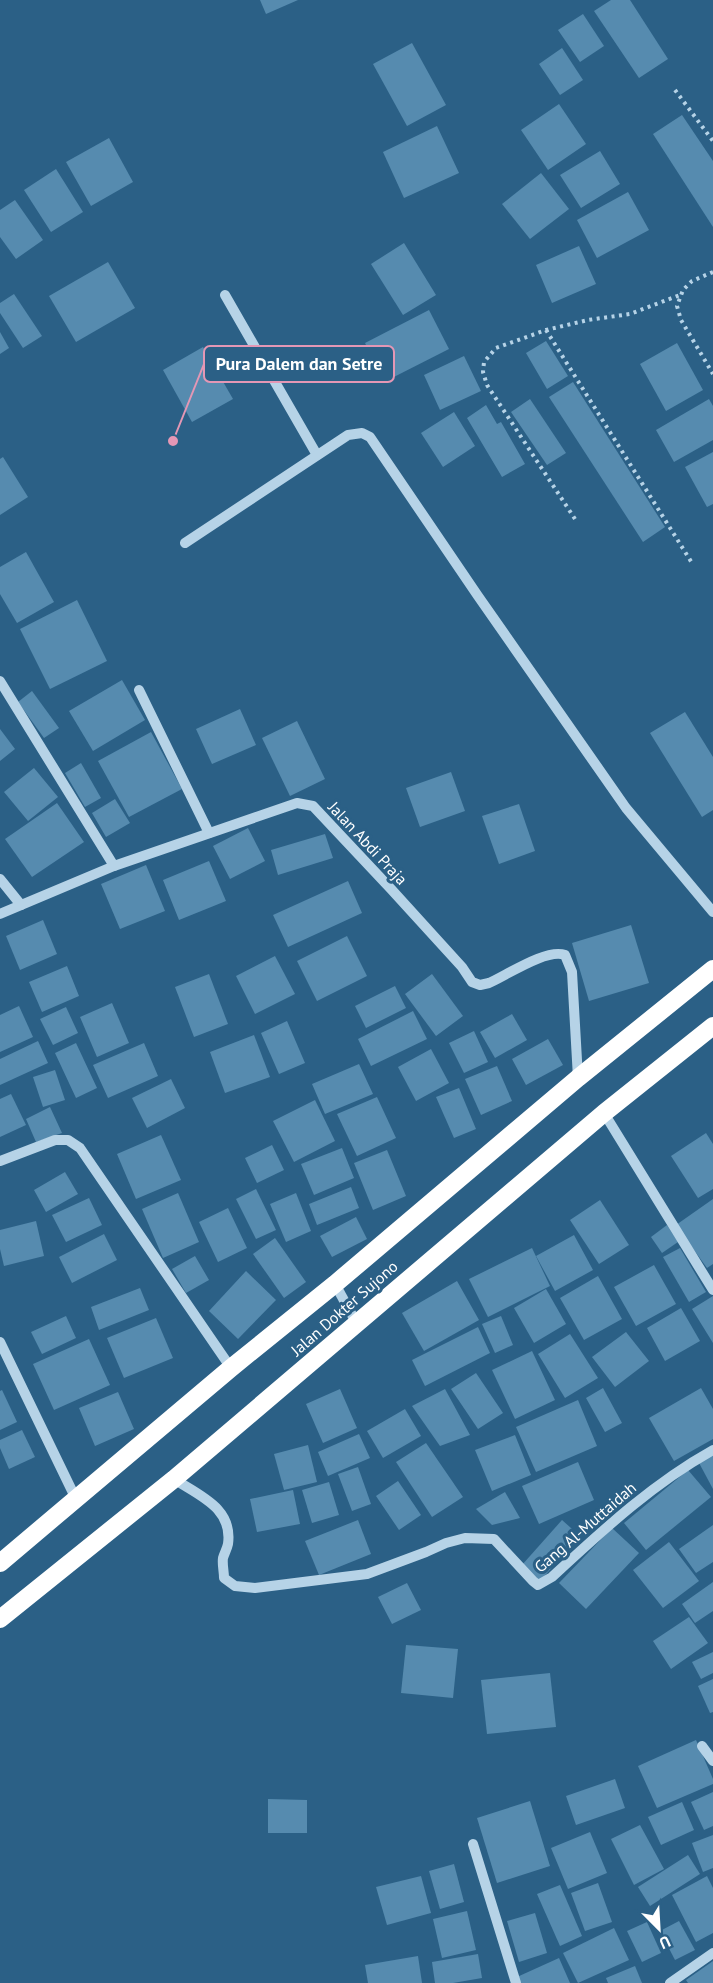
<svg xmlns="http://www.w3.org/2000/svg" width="713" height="1983" viewBox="0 0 713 1983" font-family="'PT Sans',sans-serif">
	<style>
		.building { fill: #568baf }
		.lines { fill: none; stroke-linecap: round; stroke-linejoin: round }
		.path { stroke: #b6d3e7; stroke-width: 4; stroke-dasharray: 3 4.5; stroke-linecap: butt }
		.minor { stroke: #b6d3e7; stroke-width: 10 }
		.highway { stroke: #fff; stroke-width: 18 }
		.labels { text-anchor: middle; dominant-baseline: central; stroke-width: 6; stroke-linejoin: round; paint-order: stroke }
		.street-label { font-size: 16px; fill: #fff; stroke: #2b6086 }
		.leader { fill: none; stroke: #e497b5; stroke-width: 2 }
		.callout-dot { fill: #e497b5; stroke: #2b6086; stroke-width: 2 }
		.callout { fill: #2b6086; stroke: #e497b5; stroke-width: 2 }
		.callout-label { font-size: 18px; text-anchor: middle; font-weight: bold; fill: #fff }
	</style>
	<rect width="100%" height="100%" fill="#2b6086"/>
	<g class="building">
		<polygon points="260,0 298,0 266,14"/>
		<polygon points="611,0 630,0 668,59 639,78 594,11"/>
		<polygon points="583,14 604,46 580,62 558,30"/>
		<polygon points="412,43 446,105 407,126 373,64"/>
		<polygon points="562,48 583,80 560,95 539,64"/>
		<polygon points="559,104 586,144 548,170 521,130"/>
		<polygon points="682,115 713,161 713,227 653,134"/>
		<polygon points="437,126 459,173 404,198 383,152"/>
		<polygon points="109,138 133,182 91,206 66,162"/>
		<polygon points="600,151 620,184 581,208 560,175"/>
		<polygon points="56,169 83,212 51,232 24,190"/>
		<polygon points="541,173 569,209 530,239 502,204"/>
		<polygon points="628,192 649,230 597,258 577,220"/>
		<polygon points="15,200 43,240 16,259 0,237 0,210"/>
		<polygon points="404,243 436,295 403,315 371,264"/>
		<polygon points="579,246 596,284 552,303 536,265"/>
		<polygon points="108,262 135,308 76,342 49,296"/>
		<polygon points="14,294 42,336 23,348 0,313 0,303"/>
		<polygon points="429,310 449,349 384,382 365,343"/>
		<polygon points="0,332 9,348 0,354"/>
		<polygon points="546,341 568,376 547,389 526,353"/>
		<polygon points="677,343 703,390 666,411 640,364"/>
		<polygon points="203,347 233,399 192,422 163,370"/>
		<polygon points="464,356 481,391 440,410 424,375"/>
		<polygon points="573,382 665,527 643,542 549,397"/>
		<polygon points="530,399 566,453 547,465 511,412"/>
		<polygon points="709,399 713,406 713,440 674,462 656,430"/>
		<polygon points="486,405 497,424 501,422 525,464 502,477 467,418"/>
		<polygon points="454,412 475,446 443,467 421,433"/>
		<polygon points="713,452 713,504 707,507 685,467"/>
		<polygon points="3,457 28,497 0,515 0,459"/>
		<polygon points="26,552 54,602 17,623 0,594 0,567"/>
		<polygon points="77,600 107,661 50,689 20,629"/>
		<polygon points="122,680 145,720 93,751 69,711"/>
		<polygon points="32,691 59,728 44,738 18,702"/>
		<polygon points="240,709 256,745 212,764 196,729"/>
		<polygon points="685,712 713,757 713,810 702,817 650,733"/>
		<polygon points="297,721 325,779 290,796 262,738"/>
		<polygon points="0,729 15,749 0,761"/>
		<polygon points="151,732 182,789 129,817 98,761"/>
		<polygon points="81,763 101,798 85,807 65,773"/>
		<polygon points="34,768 58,797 28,821 4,792"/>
		<polygon points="451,772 465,811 420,827 406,788"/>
		<polygon points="115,799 130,823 106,837 92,813"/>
		<polygon points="57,803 84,842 32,877 5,839"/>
		<polygon points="519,804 535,851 499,864 482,816"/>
		<polygon points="248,828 265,861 230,879 213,846"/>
		<polygon points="325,834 333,858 278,875 271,850"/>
		<polygon points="209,861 226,901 179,920 163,880"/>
		<polygon points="146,865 165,911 120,929 101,884"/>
		<polygon points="348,881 362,913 288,947 273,915"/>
		<polygon points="43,920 57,954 20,970 6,936"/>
		<polygon points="631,925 649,983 589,1001 572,943"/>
		<polygon points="347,936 367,976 317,1001 297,961"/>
		<polygon points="275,956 295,994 255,1014 236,976"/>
		<polygon points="67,966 79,996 42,1012 29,982"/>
		<polygon points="209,974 228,1024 194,1037 175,987"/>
		<polygon points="432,974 463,1016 436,1036 405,994"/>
		<polygon points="395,986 406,1008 366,1028 355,1006"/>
		<polygon points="112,1003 129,1043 97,1057 80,1017"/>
		<polygon points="19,1006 33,1037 0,1052 0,1015"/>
		<polygon points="66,1007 78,1033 53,1045 40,1019"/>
		<polygon points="413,1011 427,1039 371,1066 358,1039"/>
		<polygon points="512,1014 527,1040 495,1058 480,1032"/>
		<polygon points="287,1021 305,1063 279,1074 261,1033"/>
		<polygon points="474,1031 488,1062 464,1073 449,1043"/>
		<polygon points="254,1035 270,1077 225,1093 210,1052"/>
		<polygon points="548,1039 563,1065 526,1085 512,1059"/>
		<polygon points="38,1041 48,1063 0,1085 0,1059"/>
		<polygon points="76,1043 97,1088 76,1098 55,1053"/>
		<polygon points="144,1043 158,1076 108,1098 93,1065"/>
		<polygon points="431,1049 449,1083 416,1101 398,1067"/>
		<polygon points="359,1064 373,1094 325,1114 312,1084"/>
		<polygon points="497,1066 512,1101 481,1115 465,1079"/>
		<polygon points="55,1070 65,1100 43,1107 33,1077"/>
		<polygon points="171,1079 185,1108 147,1128 132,1098"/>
		<polygon points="459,1088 476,1129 454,1138 436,1097"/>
		<polygon points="11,1094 26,1125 0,1137 0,1099"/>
		<polygon points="377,1097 396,1138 357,1156 337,1114"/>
		<polygon points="315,1100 335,1141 294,1162 273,1121"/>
		<polygon points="50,1107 62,1133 36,1142 26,1119"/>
		<polygon points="706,1133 713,1144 713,1189 698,1198 671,1156"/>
		<polygon points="161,1135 181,1180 136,1199 117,1154"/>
		<polygon points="272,1145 284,1170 257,1183 245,1158"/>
		<polygon points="342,1148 354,1178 314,1195 301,1164"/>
		<polygon points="387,1150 406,1196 373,1210 354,1163"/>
		<polygon points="65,1172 78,1194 46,1212 34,1190"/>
		<polygon points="351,1187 359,1208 317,1225 309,1204"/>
		<polygon points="256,1189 276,1230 256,1239 236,1199"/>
		<polygon points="178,1193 199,1242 163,1258 142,1209"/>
		<polygon points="296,1193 311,1231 286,1242 270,1204"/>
		<polygon points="89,1198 102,1225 66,1242 52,1215"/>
		<polygon points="713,1199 713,1264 707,1268 676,1225"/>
		<polygon points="600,1200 629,1245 599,1264 570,1220"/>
		<polygon points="228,1208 247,1248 218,1262 199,1222"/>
		<polygon points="356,1217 367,1239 332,1257 320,1236"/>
		<polygon points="36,1221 44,1256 4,1266 0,1249 0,1230"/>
		<polygon points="667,1225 678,1242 662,1253 651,1237"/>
		<polygon points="104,1234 117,1260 72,1283 59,1257"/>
		<polygon points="574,1235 593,1270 555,1291 536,1256"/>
		<polygon points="275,1238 306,1282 284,1298 253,1254"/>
		<polygon points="532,1248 550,1286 488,1317 469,1279"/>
		<polygon points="680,1248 706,1292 689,1302 663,1257"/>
		<polygon points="195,1256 209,1280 186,1293 172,1269"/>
		<polygon points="654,1265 676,1304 636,1326 614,1287"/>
		<polygon points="246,1271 276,1300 238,1339 209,1311"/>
		<polygon points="598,1276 622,1319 584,1340 560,1298"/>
		<polygon points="457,1281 479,1320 424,1351 402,1313"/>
		<polygon points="140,1288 149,1310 99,1330 91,1307"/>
		<polygon points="546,1289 566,1324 534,1343 514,1308"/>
		<polygon points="713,1296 713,1343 692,1309"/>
		<polygon points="681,1308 700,1341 665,1361 647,1328"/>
		<polygon points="66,1316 76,1338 42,1354 31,1332"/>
		<polygon points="501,1316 513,1345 495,1353 482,1324"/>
		<polygon points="156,1318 173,1358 124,1378 107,1338"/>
		<polygon points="478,1327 490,1353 425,1386 412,1360"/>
		<polygon points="626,1332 649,1361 615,1387 592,1357"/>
		<polygon points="570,1334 598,1378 565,1398 538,1354"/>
		<polygon points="89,1339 110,1385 54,1410 33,1364"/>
		<polygon points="532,1351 555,1400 515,1419 492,1370"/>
		<polygon points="476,1373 503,1413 478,1429 451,1389"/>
		<polygon points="603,1388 622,1423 605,1432 586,1398"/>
		<polygon points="701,1388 713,1409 713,1439 674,1461 649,1418"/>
		<polygon points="340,1389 357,1428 323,1443 306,1404"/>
		<polygon points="445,1389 470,1435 440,1446 412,1406"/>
		<polygon points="2,1390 17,1422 0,1430 0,1391"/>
		<polygon points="118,1392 134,1429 95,1446 79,1408"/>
		<polygon points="578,1400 597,1446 536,1472 516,1427"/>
		<polygon points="405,1409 421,1436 383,1458 367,1431"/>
		<polygon points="22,1430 35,1457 9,1469 0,1448 0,1440"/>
		<polygon points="359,1434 370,1458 328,1476 318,1452"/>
		<polygon points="515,1435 531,1475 492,1491 475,1450"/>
		<polygon points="426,1443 463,1497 432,1517 396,1462"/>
		<polygon points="308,1445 317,1482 284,1490 274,1454"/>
		<polygon points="713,1453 713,1489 698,1461"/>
		<polygon points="578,1462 594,1500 539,1524 522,1486"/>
		<polygon points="358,1467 371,1504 352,1511 338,1474"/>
		<polygon points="688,1470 711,1497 646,1550 624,1523"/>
		<polygon points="398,1481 421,1515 399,1530 376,1496"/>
		<polygon points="329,1482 339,1515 312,1523 302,1490"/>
		<polygon points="293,1490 300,1524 257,1532 250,1499"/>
		<polygon points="505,1492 520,1518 492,1525 476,1509"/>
		<polygon points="358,1520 371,1554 319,1575 305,1541"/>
		<polygon points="562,1520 580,1536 540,1581 522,1565"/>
		<polygon points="713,1525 713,1562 696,1573 679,1549"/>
		<polygon points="612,1528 639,1553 586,1609 559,1583"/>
		<polygon points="669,1542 699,1581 663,1608 633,1570"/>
		<polygon points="713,1582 713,1611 695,1623 682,1604"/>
		<polygon points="407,1583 421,1610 392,1624 378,1597"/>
		<polygon points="689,1617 708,1643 671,1669 653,1641"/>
		<polygon points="406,1645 458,1649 453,1698 401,1693"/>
		<polygon points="713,1652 713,1673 701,1679 692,1662"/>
		<polygon points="550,1673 556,1727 487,1734 481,1680"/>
		<polygon points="713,1679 713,1712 710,1713 698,1686"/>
		<polygon points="696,1740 713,1779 713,1784 657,1808 638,1766"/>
		<polygon points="615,1779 625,1808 576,1825 566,1796"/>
		<polygon points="713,1792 713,1826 704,1830 691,1802"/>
		<polygon points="268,1799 307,1800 307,1833 268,1833"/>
		<polygon points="530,1801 550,1866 497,1883 477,1818"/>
		<polygon points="682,1802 694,1830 661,1845 648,1817"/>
		<polygon points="640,1825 664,1869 634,1885 611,1839"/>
		<polygon points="590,1832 607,1873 568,1889 551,1848"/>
		<polygon points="713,1835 713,1868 703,1872 692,1843"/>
		<polygon points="688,1855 700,1874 650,1906 638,1887"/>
		<polygon points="454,1864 464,1902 440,1909 429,1871"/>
		<polygon points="421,1876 431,1913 387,1925 376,1887"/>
		<polygon points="707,1876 713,1888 713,1933 696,1942 672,1895"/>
		<polygon points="598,1883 612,1922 585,1931 571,1893"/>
		<polygon points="560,1885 582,1936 560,1946 537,1894"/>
		<polygon points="467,1911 476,1950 442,1958 433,1919"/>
		<polygon points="535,1913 547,1953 519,1962 507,1921"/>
		<polygon points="679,1921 695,1950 675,1960 660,1931"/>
		<polygon points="647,1922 661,1953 642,1962 627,1931"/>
		<polygon points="614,1928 629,1960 578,1983 563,1953"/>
		<polygon points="478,1954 482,1978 453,1983 435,1983 432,1962"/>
		<polygon points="418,1956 422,1983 368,1983 365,1965"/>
		<polygon points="559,1958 570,1983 519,1983 517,1977"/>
		<polygon points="713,1961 713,1983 688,1983 686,1980"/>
		<polygon points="635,1966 642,1983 608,1983 606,1978"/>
	</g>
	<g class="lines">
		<g class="path">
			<polyline points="675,90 713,141"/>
			<polyline points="713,272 692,281 683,290 677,306 681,320 713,374"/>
			<polyline points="546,330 692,563"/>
			<polyline points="575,519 487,385 483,372 484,362 496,348 546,330 588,320 630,314 680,295"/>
		</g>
		<g class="minor">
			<polyline points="225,295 317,455"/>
			<polyline points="185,543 348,435 362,433 370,437 478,596 626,808 713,912"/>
			<polyline points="0,681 114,866"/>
			<polyline points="139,690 209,833"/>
			<polyline points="0,879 21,905"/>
			<path d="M0 914 114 866 297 803 313 806 391 889 462 967 472 982 480 985 489 983C507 975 547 948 565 955L572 972 578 1078"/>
			<polyline points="604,1113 713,1290"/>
			<polyline points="0,1161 55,1140 68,1140 80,1148 231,1368"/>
			<polyline points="335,1284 357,1324"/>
			<polyline points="0,1342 76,1499"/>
			<path d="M174 1479C200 1496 233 1508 228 1544 227 1549 224 1554 223 1558 222 1564 224 1571 224 1578L235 1586 255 1588 367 1574 426 1552 446 1543 465 1538 494 1539 533 1581 538 1585 552 1577C603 1530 652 1484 713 1450"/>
			<polyline points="702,1746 713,1761"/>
			<polyline points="473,1844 516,1983"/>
			<polyline points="670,1983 713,1953"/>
		</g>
		<g class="highway">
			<polyline points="0,1563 231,1368 335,1284 578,1078 713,969"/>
			<polyline points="0,1619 174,1479 604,1113 713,1026"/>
		</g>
	</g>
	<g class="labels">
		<g class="street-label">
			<text transform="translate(368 843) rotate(47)">Jalan Abdi Praja</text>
			<text transform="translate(344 1308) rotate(-41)">Jalan Dokter Sujono</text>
			<text transform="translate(585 1527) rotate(-41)">Gang Al-Muttaidah</text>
		</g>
	</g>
	<path class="leader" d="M173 441L204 364"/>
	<circle class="callout-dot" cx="173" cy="441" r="6"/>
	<rect class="callout" x="204" y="346" width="190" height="36" rx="6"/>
	<g class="callout-label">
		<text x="299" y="370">Pura Dalem dan Setre</text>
	</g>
	<g transform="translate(659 1929) rotate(156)" stroke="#2b6086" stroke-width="4.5" paint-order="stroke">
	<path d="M0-4.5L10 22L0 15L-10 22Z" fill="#ffffff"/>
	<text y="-9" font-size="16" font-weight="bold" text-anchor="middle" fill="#ffffff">U</text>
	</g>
</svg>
